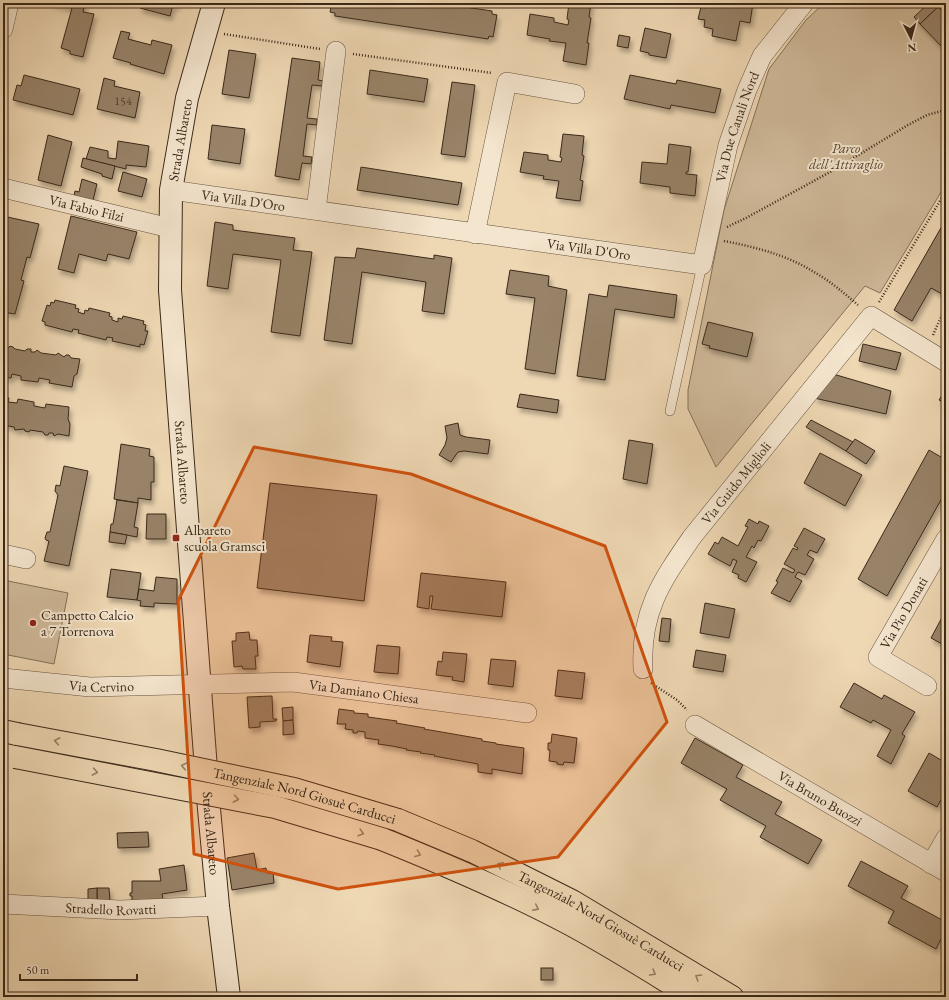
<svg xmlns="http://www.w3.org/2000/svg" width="949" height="1000" viewBox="0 0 949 1000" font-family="'EB Garamond',serif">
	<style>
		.green { fill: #cfb999; stroke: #847159 }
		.building { fill: #988369; stroke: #3a2919; filter: url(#shadow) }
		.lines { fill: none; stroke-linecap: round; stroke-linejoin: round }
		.lane-casing { stroke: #675440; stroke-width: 10 }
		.street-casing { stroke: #675440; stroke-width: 20 }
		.secondary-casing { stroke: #3a2919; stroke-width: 24 }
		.highway-casing { stroke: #3a2919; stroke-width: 24 }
		.path { stroke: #3a2919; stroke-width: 2.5; stroke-dasharray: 1 2; stroke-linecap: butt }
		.lane { stroke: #f4e5ce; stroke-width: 9 }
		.street { stroke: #f4e5ce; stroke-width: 19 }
		.secondary { stroke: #f4e5ce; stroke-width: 22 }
		.highway { stroke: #eed7b3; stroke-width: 22 }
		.highway-bridge-casing { stroke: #3a2919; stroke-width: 24; stroke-linecap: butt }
		.highway-bridge { stroke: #eed7b3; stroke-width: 22 }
		.oneway { stroke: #948066 }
		.marked { fill: #ce520e; fill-opacity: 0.2; stroke: #ce520e; stroke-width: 3; stroke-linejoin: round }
		.poi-dot { fill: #8f2418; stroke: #f4e5ce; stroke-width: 1.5 }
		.labels { text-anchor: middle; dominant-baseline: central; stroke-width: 4; stroke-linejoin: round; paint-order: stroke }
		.number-label { font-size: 12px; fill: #52402d }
		.street-label { font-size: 14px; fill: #3a2919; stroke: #f4e5ce }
		.park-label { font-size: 14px; font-style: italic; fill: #584633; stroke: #f4e5ce }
		.poi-label { font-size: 14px; fill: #3a2919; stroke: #f4e5ce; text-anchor: start }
	</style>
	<defs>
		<filter id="shadow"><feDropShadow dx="2.5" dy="4.5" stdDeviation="2" flood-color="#0004"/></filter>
	</defs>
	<rect width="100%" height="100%" fill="#eed7b3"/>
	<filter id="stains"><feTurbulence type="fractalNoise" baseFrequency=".005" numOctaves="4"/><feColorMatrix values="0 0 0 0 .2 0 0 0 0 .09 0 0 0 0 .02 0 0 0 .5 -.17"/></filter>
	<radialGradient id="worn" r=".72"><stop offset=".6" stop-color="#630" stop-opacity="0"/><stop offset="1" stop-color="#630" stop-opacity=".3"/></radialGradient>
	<g class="green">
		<polygon points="824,3 946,3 946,184 880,293 865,286 716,467 688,409 688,390 724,210 769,69 806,20"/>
		<polygon points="3,580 68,593 54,664 3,654"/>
	</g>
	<g class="building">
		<polygon points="51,3 85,3 83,12 94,14 83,57 70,54 70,51 61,48 72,8"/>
		<polygon points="141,3 178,3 177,6 173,5 170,16 140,8"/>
		<polygon points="332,3 438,3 492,11 492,14 497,15 493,37 489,36 488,39 335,16 335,13 330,12"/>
		<polygon points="569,3 591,3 589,17 591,18 587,43 589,43 586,65 563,61 566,43 549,41 550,39 527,35 530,14 554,18 554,22 568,25 569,20 567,19"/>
		<polygon points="706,3 753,3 750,23 740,21 736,41 712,36 713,29 704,27 705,20 698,19 701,7 705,8"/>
		<polygon points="929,3 934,3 938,7 920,24 914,17"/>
		<polygon points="938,7 946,15 946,46 943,48 920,24"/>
		<polygon points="645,28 671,34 666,58 649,55 649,53 640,51"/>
		<polygon points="121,31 130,33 128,39 151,45 152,40 172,45 164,74 130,64 131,63 113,58"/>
		<polygon points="619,35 630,37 628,48 617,46"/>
		<polygon points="229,50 256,54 249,98 222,94"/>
		<polygon points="292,58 320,62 318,80 323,81 322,86 312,85 307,118 317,119 317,125 307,124 303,156 312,157 311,164 302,163 299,180 275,176"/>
		<polygon points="370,70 428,79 424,102 367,94"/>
		<polygon points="24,75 80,89 73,115 13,100 17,85 21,86"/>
		<polygon points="630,75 676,84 677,80 721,89 715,113 671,105 670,109 624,99"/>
		<polygon points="104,78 115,81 114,86 140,92 135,118 97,109"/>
		<polygon points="452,82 475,85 465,157 441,154"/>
		<polygon points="212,125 245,129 240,164 208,159"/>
		<polygon points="563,134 584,136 582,155 584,156 580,180 583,181 580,201 556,198 559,181 543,179 544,176 520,172 524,152 548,155 548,160 561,162 562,158 560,157"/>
		<polygon points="48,135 72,142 61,186 38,180"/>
		<polygon points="118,141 149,146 146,167 126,165 126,169 86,159 90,147 108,151 108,158 116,159"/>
		<polygon points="669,144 691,147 688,172 686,172 686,174 697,175 695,196 670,193 670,187 640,183 642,162 667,164"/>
		<polygon points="83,158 115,166 112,179 102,176 102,174 81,167"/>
		<polygon points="361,167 462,183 458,205 357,190"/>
		<polygon points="123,172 147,179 142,197 118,191"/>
		<polygon points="82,179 97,184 93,200 74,196 75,191 79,192"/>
		<polygon points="3,216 39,224 30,258 27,257 21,280 24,281 15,314 3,312"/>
		<polygon points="71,216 137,232 129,259 108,254 106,261 79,254 74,273 58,269"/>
		<polygon points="946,219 946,287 942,294 931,288 912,321 894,310"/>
		<polygon points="215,222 233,225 233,230 295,238 293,250 312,252 300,336 271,332 281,260 233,254 228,289 207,286"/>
		<polygon points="357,248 434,259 434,255 452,258 444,314 422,311 426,282 362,272 352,344 324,340 335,257 355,258"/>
		<polygon points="510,270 549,276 548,286 567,290 555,374 525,369 535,298 506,294"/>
		<polygon points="609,285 677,295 674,318 615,309 605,380 577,376 589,294 607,297"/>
		<polygon points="55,300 76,305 75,308 79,309 78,312 84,314 85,310 88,311 89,308 110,313 109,316 112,317 112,320 118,322 118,318 122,319 123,316 144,321 143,324 146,325 145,331 148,331 144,345 140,344 140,347 112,341 113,338 107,337 106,340 78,333 79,330 73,329 72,332 45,325 45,322 42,321 47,305 50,306 51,302 54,303"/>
		<polygon points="708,322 753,333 747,357 709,348 710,346 702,344"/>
		<polygon points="863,344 901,353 896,370 859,361"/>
		<polygon points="3,345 5,348 8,348 10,346 13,347 15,349 25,351 27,349 31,349 31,352 35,352 37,350 41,353 56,355 58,353 64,357 66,355 69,355 71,358 80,359 77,374 74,376 72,387 49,383 50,380 39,378 38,382 21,380 21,376 12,374 11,378 3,377"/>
		<polygon points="833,374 891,391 886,414 814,398"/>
		<polygon points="946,389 946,404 939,400"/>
		<polygon points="520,394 559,400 557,413 517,407"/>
		<polygon points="3,397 9,398 8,402 17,403 18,399 34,402 34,406 45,408 46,404 69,407 68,419 70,424 69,436 58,434 54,436 53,433 49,433 48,435 45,435 43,432 30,430 29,432 25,431 24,429 15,430 14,427 3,425"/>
		<polygon points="811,420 853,442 846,451 806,427"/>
		<polygon points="458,423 460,435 466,437 490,440 488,454 464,451 458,452 451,462 439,455 445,445 447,438 445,426"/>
		<polygon points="855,439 875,451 866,464 846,451"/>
		<polygon points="629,440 653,444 647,484 623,479"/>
		<polygon points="121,444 150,449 149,456 154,457 154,482 151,482 151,500 138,498 138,503 114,499"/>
		<polygon points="929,450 946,460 946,491 887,596 858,579"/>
		<polygon points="820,453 862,475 845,506 804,483"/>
		<polygon points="64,466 88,471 69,566 44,561 49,541 46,540 45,538 47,532 50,532 58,495 55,491 56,485 60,486"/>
		<polygon points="270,483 377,495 364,601 257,588"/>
		<polygon points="117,500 138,503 134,527 138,528 137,537 110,532 111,524 113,524"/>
		<polygon points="147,514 166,514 166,539 146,539"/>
		<polygon points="749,519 758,524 759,521 769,526 761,541 758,540 754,548 752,546 746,557 757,562 746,582 738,578 739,575 732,572 737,561 733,559 730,566 708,554 715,542 718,544 722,537 738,546 748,527 745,526"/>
		<polygon points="804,528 825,539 817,553 810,550 807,555 814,559 805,575 798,572 795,577 802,581 790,602 771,593 778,582 776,581 783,568 793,573 795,570 784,564 793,548 797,550 798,548 794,546"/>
		<polygon points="110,532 127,535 125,544 109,542"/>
		<polygon points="111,569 141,573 137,600 107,597"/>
		<polygon points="421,573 506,582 502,617 431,609 433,596 430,596 429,609 417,607"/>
		<polygon points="156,577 177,579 177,604 154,603 154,607 140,606 141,601 137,600 139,589 154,591"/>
		<polygon points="705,603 735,609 729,638 700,633"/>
		<polygon points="946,610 946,646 931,638"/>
		<polygon points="662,618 671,619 669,642 659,641"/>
		<polygon points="249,632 250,640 257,640 258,656 255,656 256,669 243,669 242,666 234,667 232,641 236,641 236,633"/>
		<polygon points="310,635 332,637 331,641 343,642 340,667 307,662"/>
		<polygon points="377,645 400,647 398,674 374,672"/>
		<polygon points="696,650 726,655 723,672 693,667"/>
		<polygon points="443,652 467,654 464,682 452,680 453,677 436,675 438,661 442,662"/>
		<polygon points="491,659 516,661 513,687 488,684"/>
		<polygon points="558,670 585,673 582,699 555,696"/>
		<polygon points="854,683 882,699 884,695 915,712 903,732 902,734 905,736 891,764 877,756 891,730 873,720 871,723 840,707"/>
		<polygon points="272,696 273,719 277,719 276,721 260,722 260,727 249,728 247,697"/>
		<polygon points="293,707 293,720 283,721 282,708"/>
		<polygon points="339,709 354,711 354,713 368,714 368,717 397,721 396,723 425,728 424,729 482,739 482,741 496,743 496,744 524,748 522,774 492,769 492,774 478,772 478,764 434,756 435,755 420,753 421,752 406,750 407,749 392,746 378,744 379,740 365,738 365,732 358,731 357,733 353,733 353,730 345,729 346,724 337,724"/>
		<polygon points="293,720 294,734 283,735 283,721"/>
		<polygon points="552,734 577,738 574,763 564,762 563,765 557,764 557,762 549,761 550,750 548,750 548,743 551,743"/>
		<polygon points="695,738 743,765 736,777 782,802 775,814 822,840 808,864 760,837 766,826 720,800 727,789 681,763"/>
		<polygon points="929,753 946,763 946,784 945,787 946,788 946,791 937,807 908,791"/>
		<polygon points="148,832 149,847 118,848 117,833"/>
		<polygon points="254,853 257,870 266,868 267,873 273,873 274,883 232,890 227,858"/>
		<polygon points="861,861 908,886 901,898 946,922 946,929 936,949 888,923 894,911 848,886"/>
		<polygon points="184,865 187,890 162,894 164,903 132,902 132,896 130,896 130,893 132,893 132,881 161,881 159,869"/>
		<polygon points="97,888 109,888 110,902 97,902"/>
		<polygon points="97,888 97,902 88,902 88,889"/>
		<rect x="541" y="968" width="12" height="12"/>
	</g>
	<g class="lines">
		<defs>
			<polyline id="lane" points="670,411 702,265"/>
			<g id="street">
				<polyline points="3,29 9,3"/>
				<path id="s1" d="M3 188 170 228"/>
				<path id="s2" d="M171 190 702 265 728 145 747 90 762 56 804 3"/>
				<polyline points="316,210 336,51"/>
				<polyline points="475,234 507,82 575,94"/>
				<polyline points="3,554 26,559"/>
				<path id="s3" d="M643 669C640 612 661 582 692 537L871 316 946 362"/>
				<path id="s4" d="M3 678 90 687 293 682 527 713"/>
				<path id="s5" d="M927 686 878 657 946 539"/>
				<path id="s6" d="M695 725 946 872"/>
				<polyline points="931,864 946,838"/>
				<path id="s7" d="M3 904 120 910 218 906"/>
			</g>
			<g id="secondary">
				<path id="s8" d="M214 3 187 98 171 190 170 290 209 809 218 906 229 997"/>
			</g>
			<g id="highway">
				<polyline points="3,731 17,734"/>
				<path id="s9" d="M398 820 472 851 572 901 732 997"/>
				<path d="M382 839C444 864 505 890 564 921 608 944 650 971 692 997"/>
			</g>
		</defs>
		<use href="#lane" class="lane-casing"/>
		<use href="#street" class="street-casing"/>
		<use href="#secondary" class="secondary-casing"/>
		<use href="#highway" class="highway-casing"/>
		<g class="path">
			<polyline points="224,34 320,49"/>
			<polyline points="353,54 492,73"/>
			<polyline points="727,227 746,218 832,171 908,125 927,115 946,110"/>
			<path d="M724 241C755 247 787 255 814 272 830 281 844 293 858 305"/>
			<polyline points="879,302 946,191"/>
			<polyline points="933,335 946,306"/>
			<polyline points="651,683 677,700 687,710"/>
		</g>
		<use href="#lane" class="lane"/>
		<use href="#street" class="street"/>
		<use href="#secondary" class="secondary"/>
		<use href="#highway" class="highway"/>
		<defs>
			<g id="highway-bridge">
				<path id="s10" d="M17 734 156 760 294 789 398 820"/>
				<polyline points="15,757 275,807 382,839"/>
			</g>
		</defs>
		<use href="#highway-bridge" class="highway-bridge-casing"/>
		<use href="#highway-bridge" class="highway-bridge"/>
	</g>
	<defs><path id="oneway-chevron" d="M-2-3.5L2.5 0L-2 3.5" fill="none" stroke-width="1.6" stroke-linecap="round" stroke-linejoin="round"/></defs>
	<g class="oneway">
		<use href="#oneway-chevron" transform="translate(57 741) rotate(-169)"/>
		<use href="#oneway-chevron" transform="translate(184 766) rotate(-168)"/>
		<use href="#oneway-chevron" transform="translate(95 772) rotate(11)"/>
		<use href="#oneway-chevron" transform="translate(236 799) rotate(11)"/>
		<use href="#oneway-chevron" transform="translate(361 833) rotate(17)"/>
		<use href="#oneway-chevron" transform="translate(418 854) rotate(21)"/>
		<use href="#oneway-chevron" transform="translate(500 865) rotate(-153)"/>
		<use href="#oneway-chevron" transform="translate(536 908) rotate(26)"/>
		<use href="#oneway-chevron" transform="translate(653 973) rotate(31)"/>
		<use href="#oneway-chevron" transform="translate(698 977) rotate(-149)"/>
	</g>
	<path class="marked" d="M254 447 411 474 605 546 667 722 558 857 338 889 194 854 178 601Z"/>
	<g class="poi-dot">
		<rect x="172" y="534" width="8" height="8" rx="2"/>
		<circle cx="33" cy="623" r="4"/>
	</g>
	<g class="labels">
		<g class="number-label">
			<text x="123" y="101">154</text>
		</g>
		<g class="street-label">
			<text stroke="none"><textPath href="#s2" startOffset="679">Via Due Canali Nord</textPath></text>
			<text transform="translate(180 140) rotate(-80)">Strada Albareto</text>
			<text stroke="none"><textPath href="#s2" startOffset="73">Via Villa D'Oro</textPath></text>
			<text stroke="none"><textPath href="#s1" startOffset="86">Via Fabio Filzi</textPath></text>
			<text stroke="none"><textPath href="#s2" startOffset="422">Via Villa D'Oro</textPath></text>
			<text stroke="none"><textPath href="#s8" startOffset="465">Strada Albareto</textPath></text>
			<text stroke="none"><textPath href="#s3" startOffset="214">Via Guido Miglioli</textPath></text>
			<text stroke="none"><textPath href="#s5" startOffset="108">Via Pio Donati</textPath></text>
			<text stroke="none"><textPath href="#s4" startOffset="99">Via Cervino</textPath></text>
			<text stroke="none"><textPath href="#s4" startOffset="362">Via Damiano Chiesa</textPath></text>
			<text stroke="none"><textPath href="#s10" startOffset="294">Tangenziale Nord Giosuè Carducci</textPath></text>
			<text stroke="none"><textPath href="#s6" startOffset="145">Via Bruno Buozzi</textPath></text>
			<text stroke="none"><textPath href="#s8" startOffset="837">Strada Albareto</textPath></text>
			<text stroke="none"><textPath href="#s7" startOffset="108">Stradello Rovatti</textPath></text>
			<text stroke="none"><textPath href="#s9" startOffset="227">Tangenziale Nord Giosuè Carducci</textPath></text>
		</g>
		<g class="park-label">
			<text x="846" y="148">Parco<tspan x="846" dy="16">dell'Attiraglio</tspan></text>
		</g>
		<g class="poi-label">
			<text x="184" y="530">Albareto<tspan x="184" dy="16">scuola Gramsci</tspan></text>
			<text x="41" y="615">Campetto Calcio<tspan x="41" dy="16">a 7 Torrenova</tspan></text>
		</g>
	</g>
	<rect width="949" height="1000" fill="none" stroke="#eed7b3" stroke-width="16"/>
	<rect x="4" y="4" width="941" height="992" fill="none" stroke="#3a2919" stroke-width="2"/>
	<rect x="8" y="8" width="933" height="984" fill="none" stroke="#3a2919"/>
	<g transform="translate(911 38) rotate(174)" stroke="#f4e5ce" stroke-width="3" paint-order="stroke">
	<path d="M0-3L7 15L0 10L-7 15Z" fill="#3a2919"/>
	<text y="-6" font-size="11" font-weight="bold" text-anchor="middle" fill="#3a2919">N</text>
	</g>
	<path d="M20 974v6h117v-6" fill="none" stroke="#3a2919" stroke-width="2"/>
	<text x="26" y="974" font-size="12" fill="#3a2919" stroke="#f4e5ce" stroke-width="3" paint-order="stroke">50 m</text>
	<rect width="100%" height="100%" filter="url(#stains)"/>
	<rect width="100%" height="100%" fill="url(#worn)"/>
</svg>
